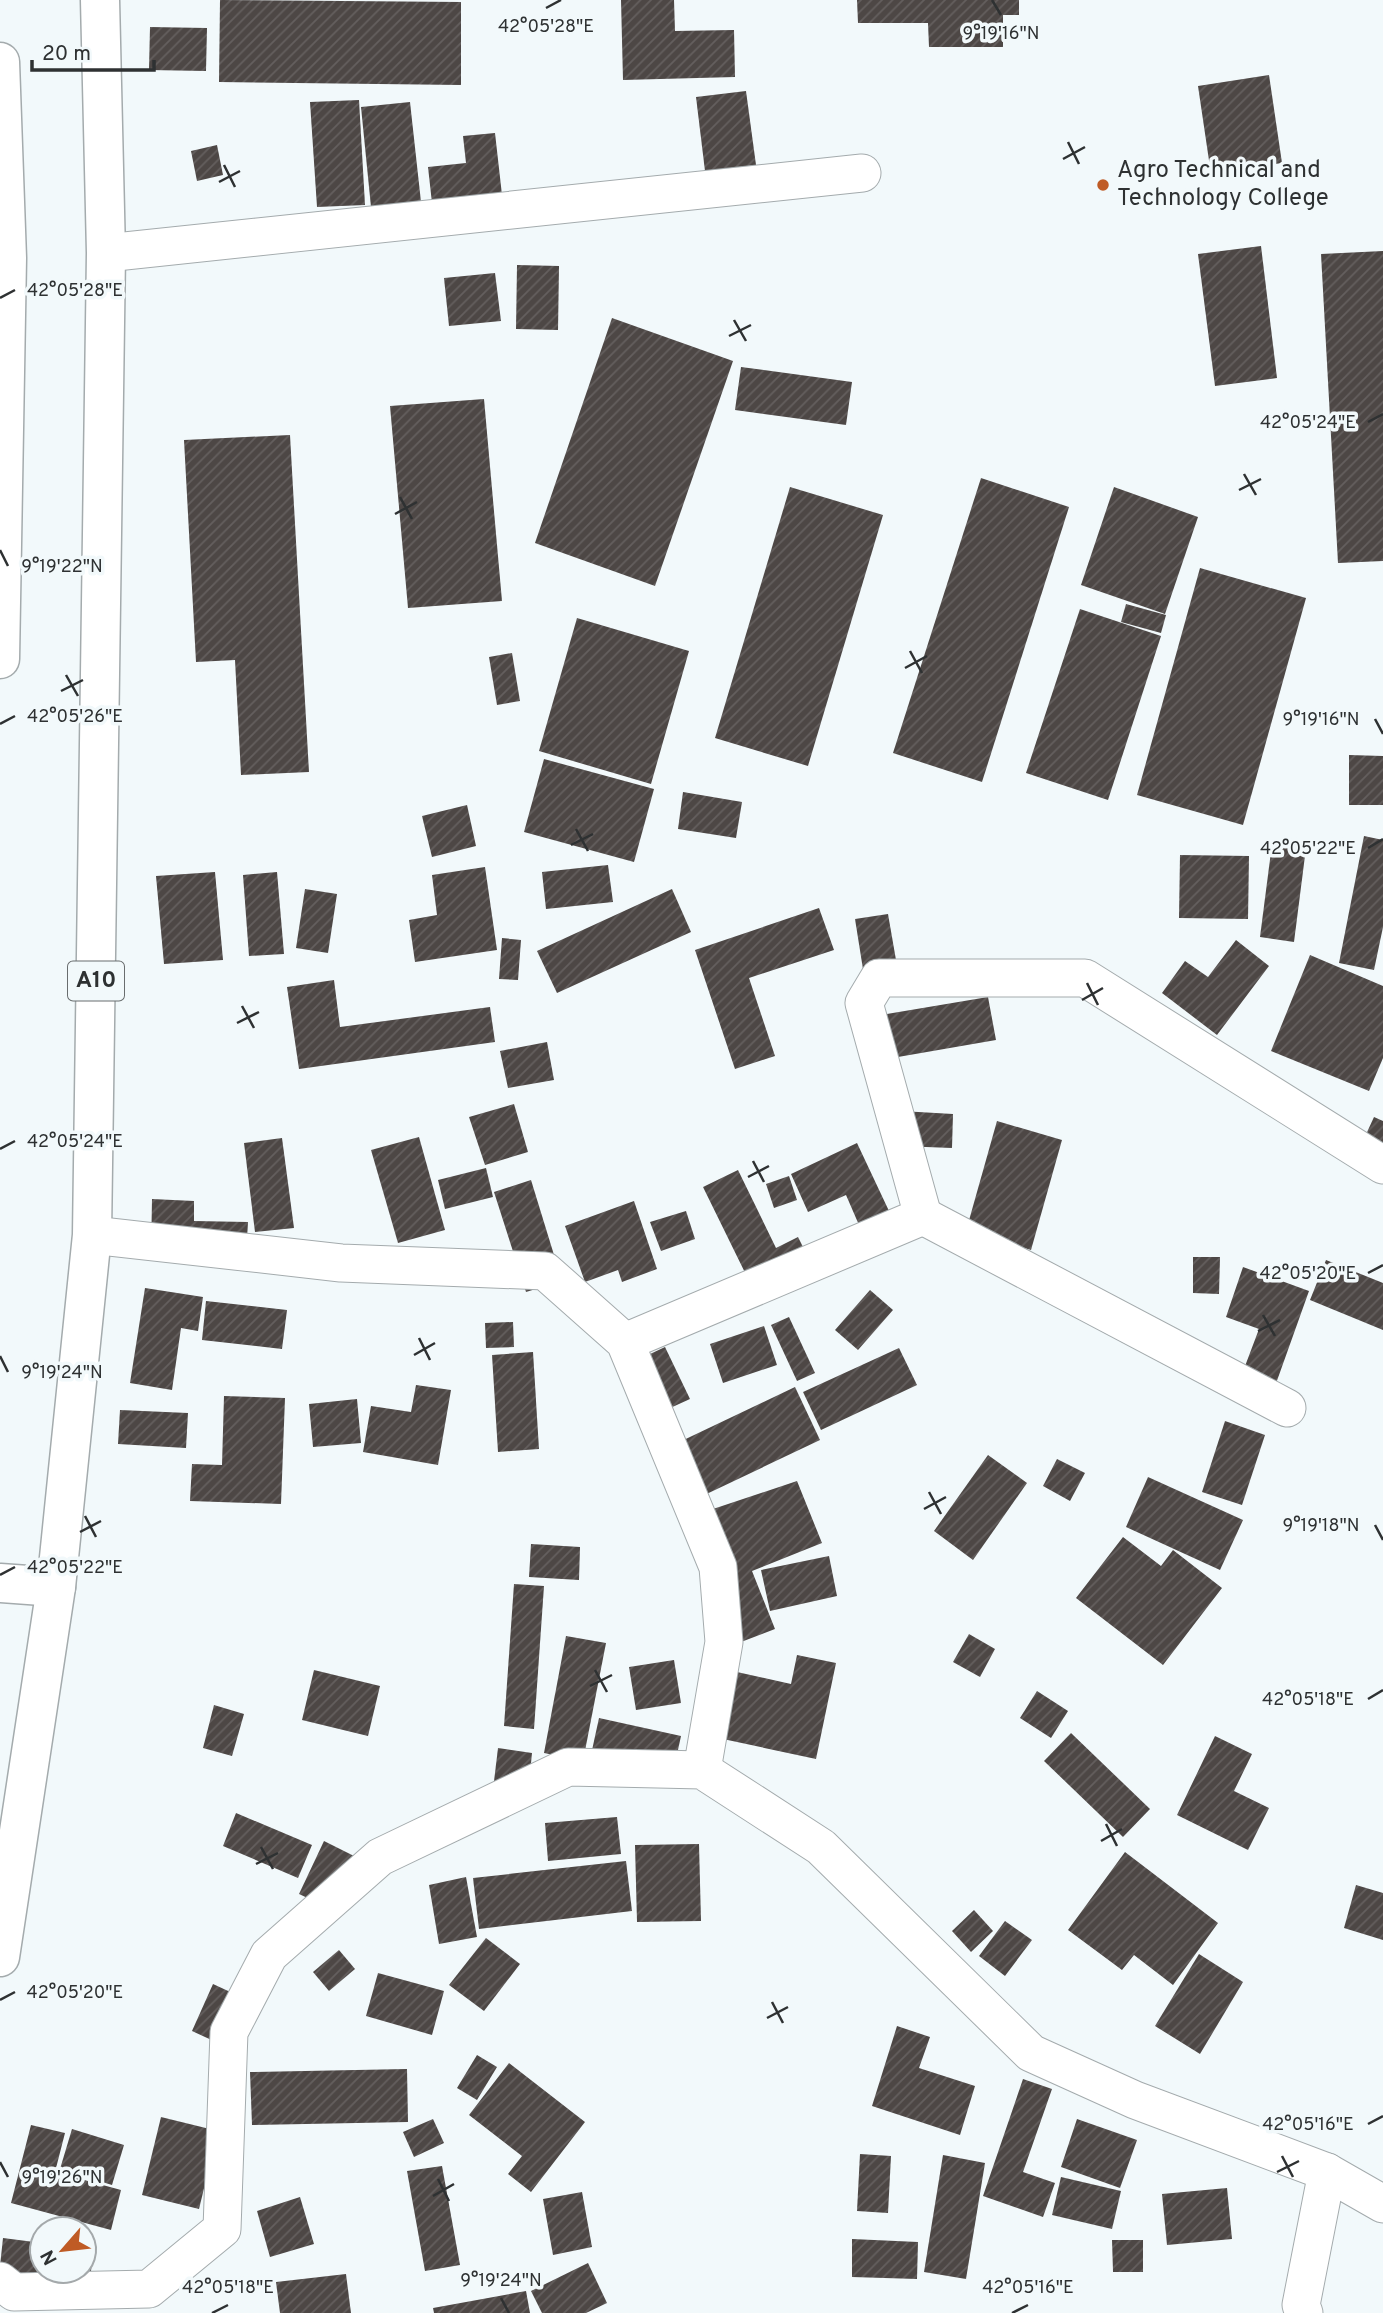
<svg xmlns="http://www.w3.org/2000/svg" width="1383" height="2313" viewBox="0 0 1383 2313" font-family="Overpass,sans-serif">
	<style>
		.building { fill: url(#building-hatch) }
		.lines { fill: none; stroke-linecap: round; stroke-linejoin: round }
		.street-casing { stroke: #a4abad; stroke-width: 39 }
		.highway-casing { stroke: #a4abad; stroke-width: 41 }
		.street { stroke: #fff; stroke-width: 37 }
		.highway { stroke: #fff; stroke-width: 38 }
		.ticks { fill: none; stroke: #2e3132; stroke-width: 2.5 }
		.poi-dot { fill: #bf5b25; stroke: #f2f9fb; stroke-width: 2.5 }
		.labels { text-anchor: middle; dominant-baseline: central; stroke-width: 7; stroke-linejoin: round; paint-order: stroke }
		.shield { fill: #f2f9fb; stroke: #696d6e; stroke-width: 2 }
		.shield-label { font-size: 23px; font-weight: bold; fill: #2e3132 }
		.poi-label { font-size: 24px; fill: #2e3132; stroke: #f2f9fb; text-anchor: start }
		.ticks-label { font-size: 18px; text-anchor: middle; fill: #2e3132; stroke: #f2f9fb; stroke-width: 7; stroke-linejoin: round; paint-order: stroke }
	</style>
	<defs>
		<pattern id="building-hatch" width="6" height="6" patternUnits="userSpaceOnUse" patternTransform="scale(1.75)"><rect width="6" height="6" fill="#4d4745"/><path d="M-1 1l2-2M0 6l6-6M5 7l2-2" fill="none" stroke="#645f5e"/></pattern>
	</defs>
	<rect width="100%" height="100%" fill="#f2f9fb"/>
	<g class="building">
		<polygon points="220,0 461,2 461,85 219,82"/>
		<polygon points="621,0 674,0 675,31 734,30 735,77 623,80"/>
		<polygon points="857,0 1019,0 1019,15 1003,15 1003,47 929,47 928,23 858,23"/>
		<polygon points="150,27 207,28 206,71 149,70"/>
		<polygon points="1269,75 1282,163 1211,174 1198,86"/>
		<polygon points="746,91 756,165 705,171 696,97"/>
		<polygon points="359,100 365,205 317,207 310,102"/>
		<polygon points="410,102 421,202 371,207 361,107"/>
		<polygon points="495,133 502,195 432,203 428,167 466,163 463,136"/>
		<polygon points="217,145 223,175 197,181 191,151"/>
		<polygon points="1261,246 1277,378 1215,386 1198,254"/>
		<polygon points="1383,251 1383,561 1338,563 1321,254"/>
		<polygon points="517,265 559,266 558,330 516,329"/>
		<polygon points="495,273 501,321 449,326 444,278"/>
		<polygon points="612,318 733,361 655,586 535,543"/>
		<polygon points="741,367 852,382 846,425 735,410"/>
		<polygon points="484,399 502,601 408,608 390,406"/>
		<polygon points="290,435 309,772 241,775 235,660 196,662 184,440"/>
		<polygon points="981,478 1069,507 982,782 893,753"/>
		<polygon points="790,487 883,515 808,766 715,738"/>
		<polygon points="1114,487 1198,517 1165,614 1081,585"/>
		<polygon points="1200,568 1306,598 1243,825 1137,795"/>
		<polygon points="1126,604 1166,615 1161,633 1121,622"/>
		<polygon points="1080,609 1161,636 1108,800 1026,773"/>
		<polygon points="577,618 689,651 651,784 539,751"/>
		<polygon points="512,653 520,701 497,705 489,657"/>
		<polygon points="1349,755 1383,756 1383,805 1349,805"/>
		<polygon points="544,759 654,789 634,862 524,832"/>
		<polygon points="683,792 742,802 736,838 678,829"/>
		<polygon points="467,805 476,846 432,857 422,816"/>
		<polygon points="1364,836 1383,840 1383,927 1374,970 1339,963"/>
		<polygon points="1272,844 1306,848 1294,942 1260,937"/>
		<polygon points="1180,855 1249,856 1248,919 1179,918"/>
		<polygon points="608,865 613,902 546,909 542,872"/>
		<polygon points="485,867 497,950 415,962 409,920 437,915 432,875"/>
		<polygon points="215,872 223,960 164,964 156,876"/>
		<polygon points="277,872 284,954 249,956 243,875"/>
		<polygon points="305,889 337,894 328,953 296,948"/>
		<polygon points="672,889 691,932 557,993 537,951"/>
		<polygon points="819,908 834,950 749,978 775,1056 735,1069 695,950"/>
		<polygon points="888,914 900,983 866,988 855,919"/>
		<polygon points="502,938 521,940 518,980 499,979"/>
		<polygon points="1236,940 1269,966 1217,1035 1162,993 1185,961 1208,977"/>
		<polygon points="1310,955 1383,986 1383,1058 1369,1091 1271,1051"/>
		<polygon points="334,980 340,1027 490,1007 495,1042 299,1069 287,987"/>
		<polygon points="988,997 996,1040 898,1057 903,1080 869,1017"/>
		<polygon points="547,1042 554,1080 508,1088 500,1051"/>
		<polygon points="514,1104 528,1152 485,1165 469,1117"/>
		<polygon points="901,1111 953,1114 952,1148 900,1146"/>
		<polygon points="1374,1117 1383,1121 1383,1160 1357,1154"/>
		<polygon points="997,1121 1062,1140 1031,1250 966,1231"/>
		<polygon points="419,1137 445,1230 398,1243 371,1150"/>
		<polygon points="282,1138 294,1228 255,1232 244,1143"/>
		<polygon points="857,1143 889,1211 859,1225 846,1195 808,1212 791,1174"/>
		<polygon points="486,1168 493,1197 445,1209 438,1180"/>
		<polygon points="738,1170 776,1248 798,1237 812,1265 755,1293 703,1187"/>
		<polygon points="789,1176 797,1200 774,1208 766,1184"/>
		<polygon points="531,1180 562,1281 526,1292 494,1192"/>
		<polygon points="152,1199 194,1201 194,1221 248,1222 246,1256 151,1254"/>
		<polygon points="634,1201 657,1269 622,1282 618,1270 585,1282 565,1226"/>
		<polygon points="686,1211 695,1239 661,1251 650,1222"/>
		<polygon points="1193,1257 1220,1257 1219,1294 1193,1293"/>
		<polygon points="1326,1260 1383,1283 1383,1330 1310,1300"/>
		<polygon points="1243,1267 1309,1291 1269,1403 1236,1390 1259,1329 1226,1317"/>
		<polygon points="145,1288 203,1297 198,1331 181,1328 172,1390 130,1383"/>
		<polygon points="870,1290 893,1310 858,1350 835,1330"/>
		<polygon points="206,1301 287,1310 282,1349 202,1340"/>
		<polygon points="789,1317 815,1373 797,1381 771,1325"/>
		<polygon points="513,1322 514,1347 486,1348 485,1323"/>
		<polygon points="764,1326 777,1365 723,1383 710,1344"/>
		<polygon points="665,1347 690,1399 657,1414 633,1362"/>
		<polygon points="899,1348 917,1385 821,1430 803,1392"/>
		<polygon points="533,1352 539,1449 498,1452 492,1355"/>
		<polygon points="416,1385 451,1390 438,1465 363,1452 371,1406 411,1412"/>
		<polygon points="795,1387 820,1440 696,1499 671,1446"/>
		<polygon points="224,1396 285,1398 281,1504 190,1501 192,1464 222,1465"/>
		<polygon points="357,1399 361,1443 313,1447 309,1404"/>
		<polygon points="120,1410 188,1413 186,1448 118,1444"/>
		<polygon points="1225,1421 1265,1435 1242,1505 1202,1492"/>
		<polygon points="988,1455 1027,1483 973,1560 934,1531"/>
		<polygon points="1057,1459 1085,1473 1070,1501 1043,1486"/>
		<polygon points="1148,1477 1243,1520 1220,1570 1126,1527"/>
		<polygon points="797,1481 822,1543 752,1571 775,1629 741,1642 692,1516"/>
		<polygon points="1123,1537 1161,1566 1173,1550 1222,1588 1163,1665 1076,1598"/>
		<polygon points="531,1544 580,1547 579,1580 529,1577"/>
		<polygon points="829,1556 837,1596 770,1611 761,1570"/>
		<polygon points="514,1584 544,1586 534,1729 504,1726"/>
		<polygon points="969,1634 995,1649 980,1677 953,1662"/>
		<polygon points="566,1636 606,1643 583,1761 544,1753"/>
		<polygon points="797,1655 836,1663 816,1759 723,1739 737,1672 791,1684"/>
		<polygon points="674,1660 681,1703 636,1710 629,1667"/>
		<polygon points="314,1670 380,1686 368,1736 302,1720"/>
		<polygon points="1037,1691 1068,1711 1051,1738 1020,1718"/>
		<polygon points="214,1705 244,1714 232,1756 203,1748"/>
		<polygon points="599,1718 681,1736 671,1782 589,1764"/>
		<polygon points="1071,1733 1150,1809 1123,1837 1044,1761"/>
		<polygon points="1215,1736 1252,1754 1234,1791 1269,1808 1248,1850 1177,1815"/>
		<polygon points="498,1748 532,1753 527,1803 492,1798"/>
		<polygon points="236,1813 312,1845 298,1878 223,1846"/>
		<polygon points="617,1817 621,1854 548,1861 545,1823"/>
		<polygon points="324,1841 354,1856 329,1908 299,1894"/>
		<polygon points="699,1844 701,1921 637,1922 635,1845"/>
		<polygon points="1125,1852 1218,1923 1173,1985 1134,1955 1122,1970 1068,1930"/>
		<polygon points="626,1861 632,1911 479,1929 473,1878"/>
		<polygon points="466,1877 477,1937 439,1944 429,1885"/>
		<polygon points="1356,1885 1383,1893 1383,1940 1344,1928"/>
		<polygon points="974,1910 993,1931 971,1952 952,1931"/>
		<polygon points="1005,1921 1032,1940 1005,1976 979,1956"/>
		<polygon points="486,1938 520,1964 484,2011 449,1985"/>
		<polygon points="339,1950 355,1969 329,1991 313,1972"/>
		<polygon points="1199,1954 1243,1982 1200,2054 1155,2026"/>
		<polygon points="378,1973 444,1991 432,2035 366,2016"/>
		<polygon points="213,1984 252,2002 231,2049 192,2031"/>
		<polygon points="897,2026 930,2037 919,2068 975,2086 960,2135 872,2106"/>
		<polygon points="477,2055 497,2067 477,2100 457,2088"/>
		<polygon points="509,2063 585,2122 531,2192 508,2174 522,2156 469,2115"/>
		<polygon points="407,2069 408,2122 252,2125 250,2072"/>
		<polygon points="1023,2079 1052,2089 1023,2172 1055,2183 1043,2217 983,2196"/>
		<polygon points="161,2117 218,2131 199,2209 142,2195"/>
		<polygon points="433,2119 444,2143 414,2157 403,2132"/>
		<polygon points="1077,2119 1137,2140 1120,2188 1061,2167"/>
		<polygon points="31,2125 65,2133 55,2172 121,2190 111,2230 11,2203"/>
		<polygon points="72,2129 124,2145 112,2185 60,2169"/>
		<polygon points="860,2154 891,2156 888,2213 857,2211"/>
		<polygon points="943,2155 985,2163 966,2279 924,2272"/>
		<polygon points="442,2166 460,2265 425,2271 407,2171"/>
		<polygon points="1061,2177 1121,2191 1112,2229 1052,2215"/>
		<polygon points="1227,2188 1232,2239 1167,2245 1162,2194"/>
		<polygon points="582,2192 592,2247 553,2255 543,2199"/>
		<polygon points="300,2197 314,2244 270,2257 257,2211"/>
		<polygon points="3,2238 42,2243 42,2271 84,2271 84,2248 93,2249 88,2305 0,2266"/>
		<polygon points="852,2239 918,2242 917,2279 852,2277"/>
		<polygon points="1112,2240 1143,2240 1143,2272 1113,2272"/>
		<polygon points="588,2263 607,2303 586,2313 542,2313 531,2291"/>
		<polygon points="346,2274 351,2313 280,2313 276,2282"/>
		<polygon points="526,2291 530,2313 434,2313 433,2308"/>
	</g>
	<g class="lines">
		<defs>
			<g id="street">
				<polyline points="106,253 862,173"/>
				<polyline points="923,1216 1287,1408"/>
				<polyline points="92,1235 341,1263 545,1271 625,1342 718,1567 724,1642 702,1770"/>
				<polyline points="625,1342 923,1216 864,1003 879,978 1085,978 1383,1165"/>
				<polyline points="0,2281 14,2292 149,2289 222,2229 229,2032 269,1955 380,1857 568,1767 702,1770 821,1847 1031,2053 1135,2100 1327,2172 1383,2204"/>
				<polyline points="1304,2313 1301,2305 1327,2172"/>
			</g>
			<g id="highway">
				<polyline points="0,62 7,258 0,659"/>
				<polyline points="0,1583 56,1587"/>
				<polyline points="0,1957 56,1587 92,1235 106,253 100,0"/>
			</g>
		</defs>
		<use href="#street" class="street-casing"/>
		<use href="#highway" class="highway-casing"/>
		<use href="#street" class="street"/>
		<use href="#highway" class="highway"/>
	</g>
	<path class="ticks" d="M992 0 1001 15M546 8 561 0M1068 142 1079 164M1063 159 1085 147M224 165 235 187M219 182 240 171M0 298 15 290M734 320 746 341M729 336 751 325M1368 422 1383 414M1244 474 1256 495M1239 490 1261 479M400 497 412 519M395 514 417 502M0 550 8 566M910 651 922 673M905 668 927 656M66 675 78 696M61 691 83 680M1375 719 1383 734M0 724 15 716M576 829 588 851M571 845 593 834M1368 848 1383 839M1087 983 1098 1005M1082 1000 1103 988M242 1006 254 1028M237 1023 259 1012M0 1149 15 1141M753 1161 764 1182M748 1177 769 1166M1368 1273 1383 1265M1263 1315 1275 1336M1258 1331 1280 1320M419 1338 430 1360M414 1355 435 1343M0 1356 8 1372M929 1492 941 1514M924 1509 946 1497M85 1516 96 1537M1375 1525 1383 1540M80 1532 101 1521M0 1575 15 1567M595 1670 607 1692M590 1686 612 1675M1368 1699 1383 1690M1106 1824 1117 1846M1101 1841 1122 1829M261 1847 273 1869M256 1864 278 1853M0 2000 15 1992M772 2002 783 2023M767 2018 788 2007M1368 2124 1383 2116M1282 2156 1293 2177M0 2162 8 2177M1277 2172 1299 2161M438 2179 449 2201M433 2196 454 2184M501 2298 509 2313M212 2313 228 2305M1012 2313 1028 2305"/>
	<circle class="poi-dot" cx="1103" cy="185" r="7"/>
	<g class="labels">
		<rect class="shield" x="68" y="961.5" width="56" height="39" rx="5"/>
		<g class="shield-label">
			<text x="96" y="981">A10</text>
		</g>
		<g class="poi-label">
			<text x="1117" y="171">Agro Technical and<tspan x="1117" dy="28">Technology College</tspan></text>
		</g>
	</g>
	<g class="ticks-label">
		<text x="546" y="32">42°05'28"E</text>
		<text x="1001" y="39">9°19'16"N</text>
		<text x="75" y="296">42°05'28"E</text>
		<text x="1308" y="428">42°05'24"E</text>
		<text x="62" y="572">9°19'22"N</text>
		<text x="75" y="722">42°05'26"E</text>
		<text x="1321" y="725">9°19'16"N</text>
		<text x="1308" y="854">42°05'22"E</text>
		<text x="75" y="1147">42°05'24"E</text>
		<text x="1308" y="1279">42°05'20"E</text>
		<text x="62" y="1378">9°19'24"N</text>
		<text x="1321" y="1531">9°19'18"N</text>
		<text x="75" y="1573">42°05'22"E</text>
		<text x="1308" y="1705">42°05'18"E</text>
		<text x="75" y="1998">42°05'20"E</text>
		<text x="1308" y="2130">42°05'16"E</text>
		<text x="62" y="2183">9°19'26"N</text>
		<text x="501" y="2286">9°19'24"N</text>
		<text x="228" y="2293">42°05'18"E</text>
		<text x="1028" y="2293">42°05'16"E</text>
	</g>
	<g transform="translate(63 2250) rotate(242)"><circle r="33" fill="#f2f9fb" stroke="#a4a9ab" stroke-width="2"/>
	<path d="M0-5L12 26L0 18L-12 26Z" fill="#bf5b25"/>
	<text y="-10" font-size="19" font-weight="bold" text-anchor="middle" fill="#2e3132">N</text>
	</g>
	<path d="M32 60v10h122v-10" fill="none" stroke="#2e3132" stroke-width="3.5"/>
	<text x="42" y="60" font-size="21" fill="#2e3132" stroke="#f2f9fb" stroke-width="5" paint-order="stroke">20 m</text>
</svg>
